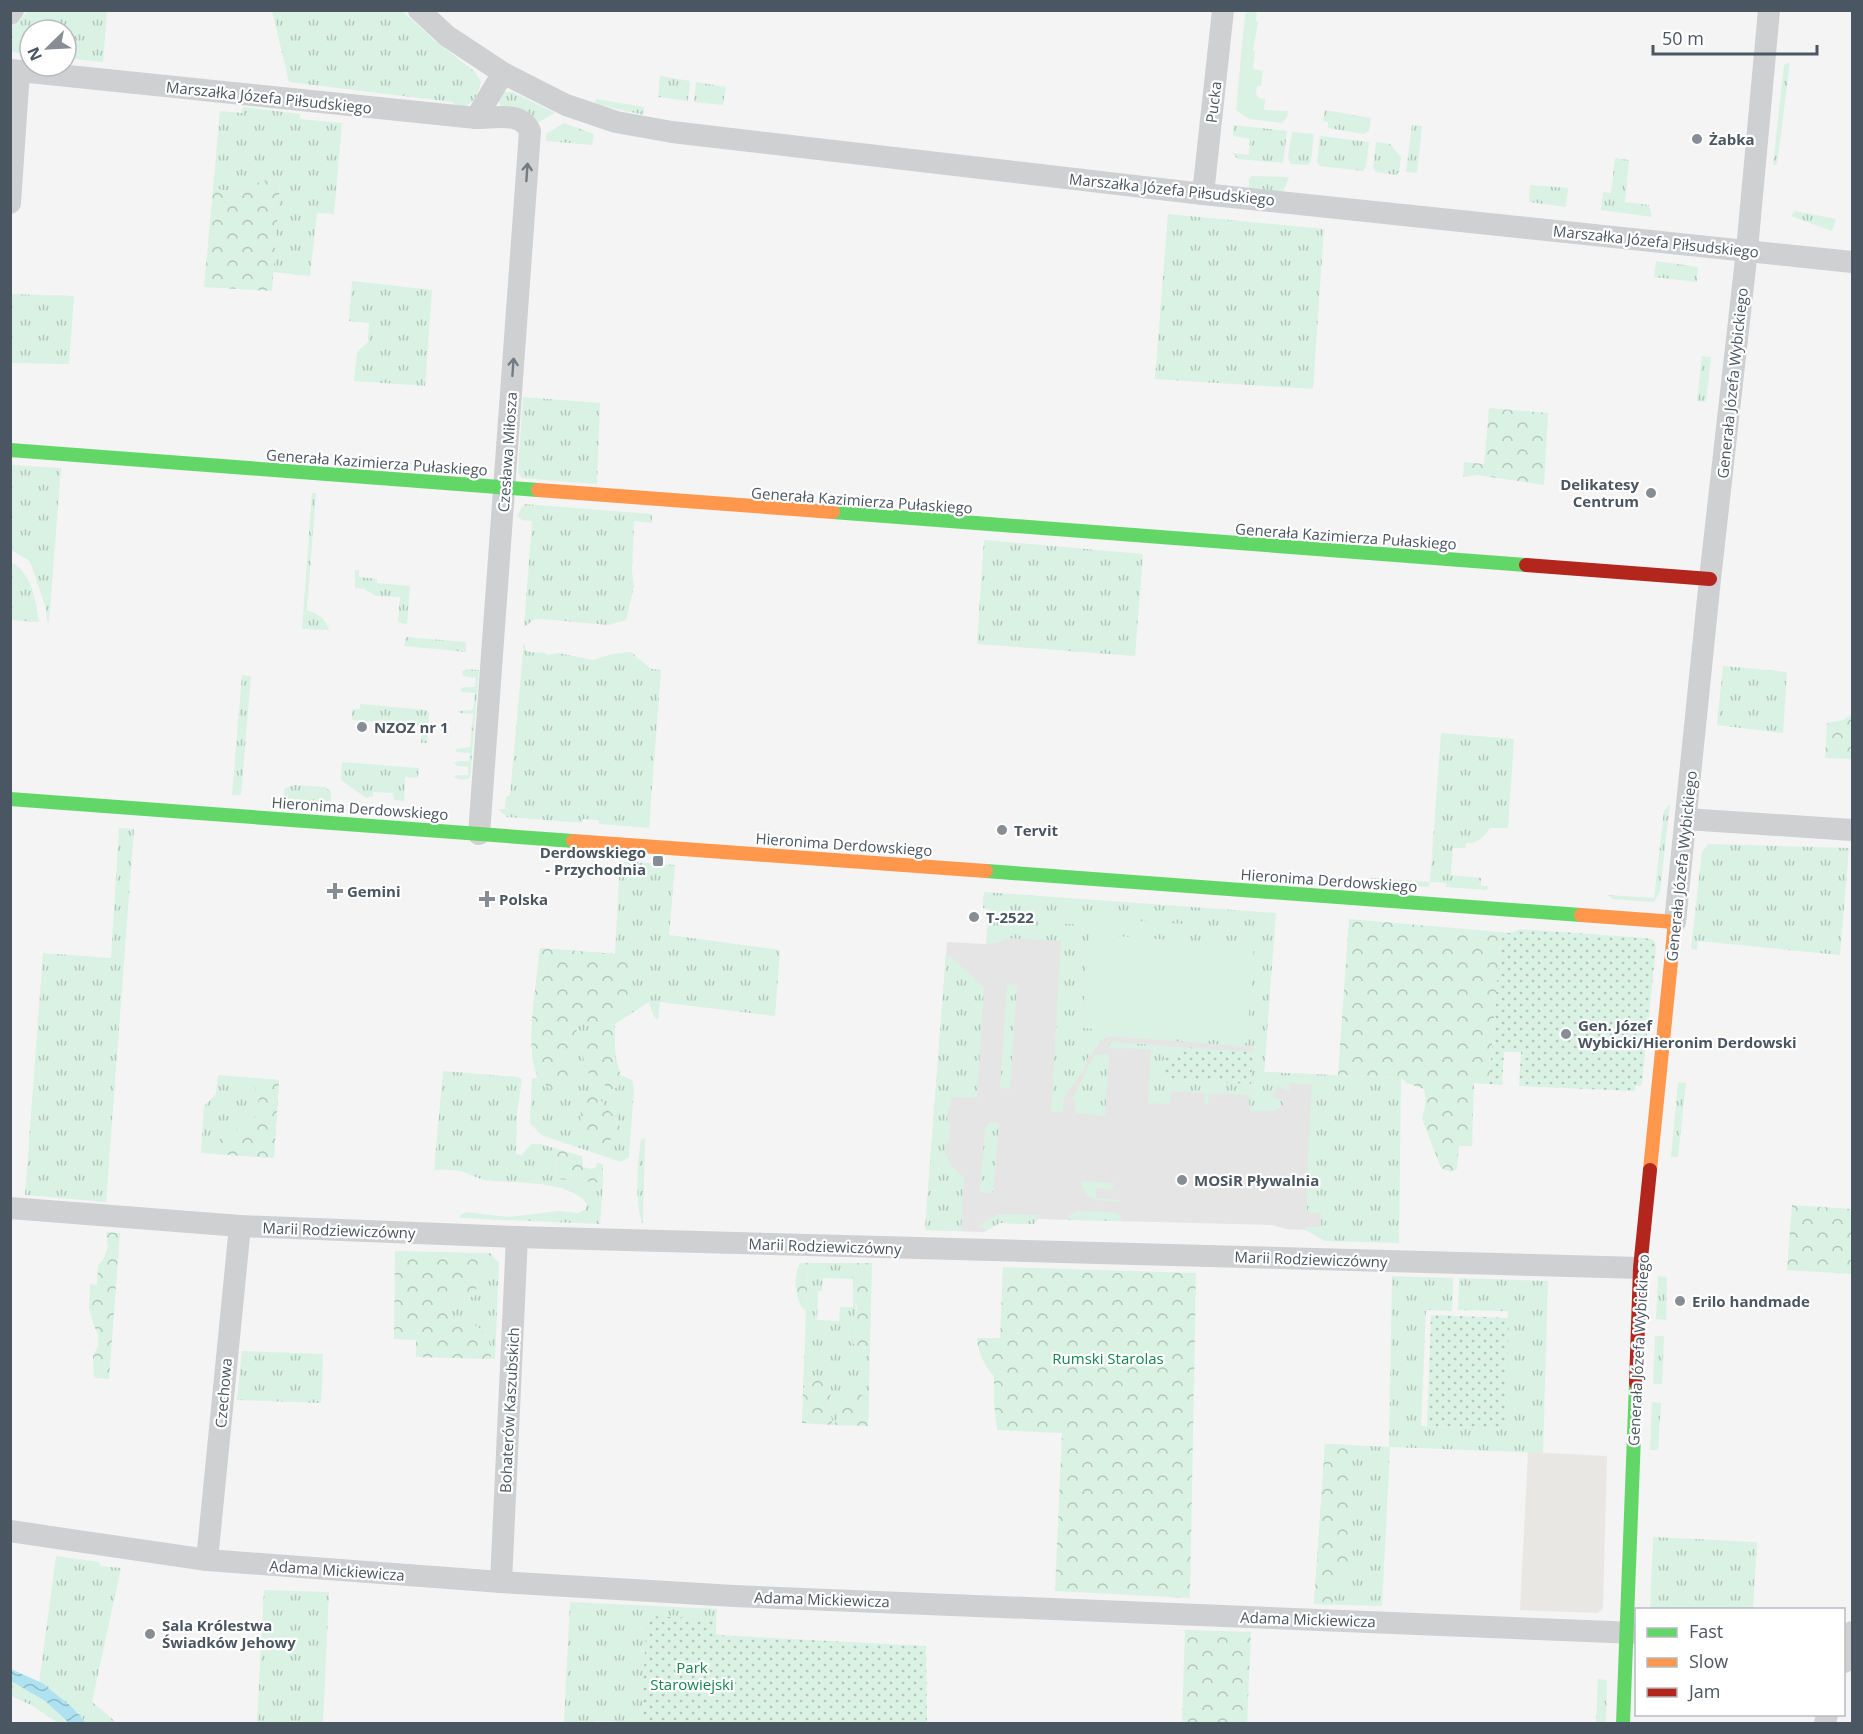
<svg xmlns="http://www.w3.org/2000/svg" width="1863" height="1734" viewBox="0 0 1863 1734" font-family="'Open Sans',sans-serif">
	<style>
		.commercial { fill: #e8e7e3 }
		.education { fill: #e6e5e6 }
		.grass { fill: url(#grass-tufts) }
		.forest { fill: url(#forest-crowns) }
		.park { fill: url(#park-dots) }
		.garden { fill: #d9f2e3 }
		.water { fill: url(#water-waves) }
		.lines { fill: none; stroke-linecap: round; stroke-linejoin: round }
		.street { stroke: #ced0d2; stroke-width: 22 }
		.fast { stroke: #63d668; stroke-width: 14 }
		.slow { stroke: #ff974d; stroke-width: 14 }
		.jam { stroke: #b3261e; stroke-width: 14 }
		.oneway { stroke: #727b83 }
		.poi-dot { fill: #868d94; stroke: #fff; stroke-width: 2 }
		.labels { text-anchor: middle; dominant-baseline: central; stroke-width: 4.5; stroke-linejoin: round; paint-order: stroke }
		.street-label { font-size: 15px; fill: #4a5661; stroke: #fff }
		.poi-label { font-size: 15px; font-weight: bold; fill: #4a5661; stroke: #fff; text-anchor: start }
		.park-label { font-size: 15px; fill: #17864f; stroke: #fff }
	</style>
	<defs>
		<pattern id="grass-tufts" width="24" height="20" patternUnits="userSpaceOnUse" patternTransform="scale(1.5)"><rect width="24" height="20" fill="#d9f2e3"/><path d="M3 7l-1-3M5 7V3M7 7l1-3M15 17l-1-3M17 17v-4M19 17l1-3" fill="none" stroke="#b2c7bb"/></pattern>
		<pattern id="forest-crowns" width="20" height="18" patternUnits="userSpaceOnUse" patternTransform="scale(1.5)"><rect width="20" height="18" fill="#d9f2e3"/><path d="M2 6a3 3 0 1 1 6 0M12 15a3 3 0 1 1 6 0" fill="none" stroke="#b2c7bb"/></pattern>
		<pattern id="park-dots" width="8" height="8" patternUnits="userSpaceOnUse" patternTransform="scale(1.5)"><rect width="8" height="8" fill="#d9f2e3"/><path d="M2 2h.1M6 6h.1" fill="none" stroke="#b2c7bb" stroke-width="1.8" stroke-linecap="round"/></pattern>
		<pattern id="water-waves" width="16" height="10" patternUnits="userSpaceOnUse" patternTransform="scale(1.5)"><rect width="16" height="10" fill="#aee2f0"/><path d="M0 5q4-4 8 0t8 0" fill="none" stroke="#90bac6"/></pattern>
	</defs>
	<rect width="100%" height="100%" fill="#f4f4f4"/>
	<polygon class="commercial" points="1528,1452 1607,1456 1603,1608 1598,1613 1520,1610"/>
	<polygon class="education" points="984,892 1271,972 1264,1072 1333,1075 1325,1241 1306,1230 1286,1229 1272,1225 1038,1219 1034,1224 1000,1223 984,1232 925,1230 947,942 986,944 989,909 983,908"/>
	<g class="grass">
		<polygon points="28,11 107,11 103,62 66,58 66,30 30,30 30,54 11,52 11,28"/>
		<path d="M272 11H402L434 40 475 72 481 82C477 97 473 107 457 107L452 102 289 82Z"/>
		<polygon points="1790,62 1777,165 1773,165 1784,65"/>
		<polygon points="660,76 690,81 688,101 658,97"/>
		<polygon points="696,82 726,87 723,105 694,102"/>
		<polygon points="504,92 512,92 555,113 535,124 500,105 498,100"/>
		<polygon points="596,99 644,107 644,115 595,104"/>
		<polygon points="243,107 300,114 300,119 342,123 334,214 317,213 310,276 273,272 280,181 266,180 232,191 213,189 220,111 242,113"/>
		<polygon points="1325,110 1371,118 1369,131 1364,134 1328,128 1328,122 1323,121"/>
		<polygon points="564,123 594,134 592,145 546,141 546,134"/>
		<polygon points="1233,125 1287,131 1283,163 1237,159 1233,153 1249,155 1250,139 1233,136"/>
		<polygon points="1412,125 1422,126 1417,173 1406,172"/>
		<polygon points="1292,132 1314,134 1311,161 1308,165 1291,164 1288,158"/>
		<polygon points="1320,136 1369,142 1366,167 1363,171 1320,166 1317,162"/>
		<polygon points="1376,142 1390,144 1401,157 1399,172 1396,175 1376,172 1373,168"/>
		<polygon points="1615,158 1629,160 1625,202 1649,205 1652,217 1601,210 1603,192 1611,193"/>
		<polygon points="1252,176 1289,177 1283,192 1249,189 1249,179"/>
		<polygon points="1530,185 1568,188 1566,207 1529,202"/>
		<polygon points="1795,211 1836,219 1832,231 1791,216"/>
		<polygon points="1168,214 1324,229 1313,389 1155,379"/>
		<polygon points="1656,261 1698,267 1697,282 1654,277"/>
		<polygon points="352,281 432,290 425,386 354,381 357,352 368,342 369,323 349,321"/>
		<polygon points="12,294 74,296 69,364 11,363"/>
		<polygon points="1702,356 1711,357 1706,402 1697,401"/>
		<polygon points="523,397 600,403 597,484 522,478 518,472"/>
		<polygon points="10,465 61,468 49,622 47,621 46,609 30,561 11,550"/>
		<path d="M312 493H316L307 610C319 614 325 618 329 630L302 629Z"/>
		<polygon points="524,504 652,514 652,523 634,521 632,571 634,587 626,620 608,625 541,619 535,619 524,627 532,521 522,520 517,516"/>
		<polygon points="984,540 1143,554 1135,656 977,644"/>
		<path d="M10 562C31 570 36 602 39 622L11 620Z"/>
		<polygon points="355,570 359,570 359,577 377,579 377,583 410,586 407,624 400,623 398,621 400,597 376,596 364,589 355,588"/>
		<polygon points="406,637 466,642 466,652 404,646"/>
		<path d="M524 642 526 650C533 655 541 650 548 655L558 653 593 660 612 654 631 652 651 669 661 670 649 828 599 824V821L597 820 583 819 582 823 507 817 500 811 499 809H505L506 797 510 795Z"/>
		<polygon points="1723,666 1787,672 1783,733 1717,725"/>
		<path d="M466 669 479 670 470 778C464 780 458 781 454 776L468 775V767L457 766 454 763 458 761H469L470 753 457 752 455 749 470 747 473 714 460 713 458 711 473 710 475 693 462 692 460 689 464 687H475L476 678 463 676 462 671Z"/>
		<polygon points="242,675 251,676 241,795 232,795"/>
		<polygon points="360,704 426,710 429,713 427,743 421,743 422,726 352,720 352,709 360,709"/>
		<path d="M1441 733 1514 739 1508 828H1490C1483 838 1478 844 1466 843L1465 848H1453L1451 875 1481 878V886H1488L1487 890 1446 887V883L1430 882 1429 887 1371 883V878L1430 882Z"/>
		<polygon points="342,762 419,768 418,778 405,777 404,801 394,800 393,793 373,792 373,796 366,798 341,780"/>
		<polygon points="295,785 325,787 331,792 331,804 282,801 285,788"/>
		<polygon points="1670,804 1660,892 1654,902 1612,899 1608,895 1654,898 1664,811"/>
		<polygon points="119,828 134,829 106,1202 25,1195 43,953 111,958"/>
		<polygon points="1708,844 1849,848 1840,955 1698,941 1697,950 1691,949 1702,852"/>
		<path d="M620 861 675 865 669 935 780 950 775 1016 660 1002 658 1020 654 1017 649 1002 615 1024C615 1043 614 1058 620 1075L632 1080 634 1089 629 1157 621 1162 541 1135 530 1123 532 1078H537L532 1058 533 1012 540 948 615 954Z"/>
		<path d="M984 892 1276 913 1264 1072 1401 1078 1399 1243 1325 1241 1306 1230V1227H1321V1213L1307 1212V1173L1312 1085 1289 1083V1092L1278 1086 1272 1096 1283 1102V1105C1274 1114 1262 1111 1250 1111L1249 1095 1209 1093 1208 1104H1205V1093L1172 1091 1169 1104 1148 1103 1151 1049 1109 1048 1110 1042 1181 1047V1053L1178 1056 1251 1083 1253 1047 1106 1036 1105 1041H1101L1087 1059 1084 1070 1065 1095 1062 1112H1051L1061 941 1007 938 997 943 986 944 989 909 983 908Z"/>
		<polygon points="946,953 984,987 977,1098 952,1097 950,1107 948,1108 947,1123 950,1123 949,1142 946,1142 945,1155 948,1155 948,1163 964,1178 961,1231 925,1230"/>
		<polygon points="1007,984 1017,985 1010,1089 1000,1088"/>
		<path d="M1109 1054 1105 1116 1075 1113V1102L1073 1098C1082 1085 1085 1067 1096 1055Z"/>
		<path d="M443 1071 517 1077 522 1079 517 1113 516 1154 522 1155 531 1144H541L560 1150 556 1152 557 1179 603 1183 600 1224 460 1218V1215L466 1212 509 1217 559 1211 578 1213 585 1210 587 1204C569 1179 514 1184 485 1180 476 1178 470 1174 463 1172 454 1169 443 1170 434 1170Z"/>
		<polygon points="218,1075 279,1080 274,1158 201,1153 204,1106 216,1094"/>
		<polygon points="1678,1082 1686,1083 1678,1157 1671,1157"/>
		<polygon points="991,1122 999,1123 993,1193 980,1192 985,1128"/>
		<path d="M645 1138 643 1224C634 1208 638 1159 641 1140Z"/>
		<path d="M1081 1181 1114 1183 1113 1190 1096 1188V1198L1119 1200V1202C1101 1200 1085 1204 1081 1181Z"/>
		<polygon points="1080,1211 1117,1213 1121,1217 1121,1221 1066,1220 1071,1214"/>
		<polygon points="999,1214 1038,1215 1034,1224 1000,1223 987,1230 978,1226"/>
		<path d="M483 1253H490L499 1263 495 1359H491C490 1341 489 1332 472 1324 465 1321 461 1319 453 1321 444 1313 443 1300 448 1289L465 1296 475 1297C477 1282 483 1268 483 1253Z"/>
		<path d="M808 1263H852L854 1279 823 1278 822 1291H818L817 1320 839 1321 840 1307H853V1296C860 1311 852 1327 853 1343L864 1348 870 1347 869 1401 862 1395 847 1400 834 1425H832L830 1406 831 1396 813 1381 810 1385 803 1388Z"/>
		<polygon points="1392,1276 1453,1278 1452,1311 1426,1310 1421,1426 1505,1429 1508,1311 1458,1310 1459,1278 1548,1281 1543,1453 1390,1447 1382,1606 1314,1604 1325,1444 1389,1447"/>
		<polygon points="1658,1276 1667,1277 1666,1320 1656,1319"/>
		<polygon points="1655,1336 1664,1336 1662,1384 1653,1384"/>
		<polygon points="242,1351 323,1354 321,1403 237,1400"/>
		<polygon points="1652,1402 1661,1403 1658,1450 1650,1450"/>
		<polygon points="1653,1537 1757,1542 1753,1609 1650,1609"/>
		<polygon points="56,1556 99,1562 100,1566 121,1568 92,1702 117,1723 86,1723 72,1707 39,1683"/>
		<polygon points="264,1590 329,1592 323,1723 255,1724 257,1723"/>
		<polygon points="570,1602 717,1609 715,1634 721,1635 721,1638 649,1723 595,1721 595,1723 564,1724"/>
		<polygon points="1598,1679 1607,1680 1606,1723 1596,1723"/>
		<polygon points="11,1681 45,1701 69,1723 58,1723 31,1705 11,1696"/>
	</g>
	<g class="forest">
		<polygon points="266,180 280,181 272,291 204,287 213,189 232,191"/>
		<polygon points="1489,408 1548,413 1544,485 1478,475 1463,477 1464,462 1484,464"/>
		<polygon points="1852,714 1852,759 1825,758 1827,723 1843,720"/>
		<polygon points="1349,919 1501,932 1489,1084 1474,1083 1472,1146 1459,1146 1457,1169 1451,1172 1441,1168 1422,1119 1426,1101 1424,1089 1407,1083 1401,1078 1338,1075"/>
		<path d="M619 943 623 944C627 955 634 963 624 973V982L630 992 629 1003 624 1010 616 1013 607 1022 591 1027 580 1023 569 1047 564 1051 573 1066 571 1078 558 1090 550 1089C545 1084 538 1078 536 1071 525 1042 537 980 540 948L615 954 616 945Z"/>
		<path d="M615 1027V1055L622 1080 619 1086 610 1091 603 1083H595C586 1072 584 1063 582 1050L595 1034Z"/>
		<polygon points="254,1078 279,1080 274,1158 215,1154 221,1136 254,1122 259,1098 253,1083"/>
		<path d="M595 1096C605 1101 606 1112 617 1117L620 1128 617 1136 603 1144 587 1136 580 1129 581 1105 586 1099Z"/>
		<polygon points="560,1150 582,1156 583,1167 592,1169 596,1167 597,1162 603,1165 603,1183 557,1179 556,1152"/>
		<polygon points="1792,1205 1852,1209 1852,1274 1787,1270"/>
		<polygon points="106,1232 120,1233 109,1379 94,1378 93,1355 98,1347 98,1334 94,1326 89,1308 90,1284 97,1285 98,1265 103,1260 108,1247"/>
		<path d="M395 1251 483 1253C483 1268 477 1282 475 1297L465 1296 448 1289C443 1300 444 1313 453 1321 463 1319 467 1321 476 1326 489 1334 491 1344 491 1359L416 1357V1340L394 1339Z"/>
		<path d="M800 1263H808L806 1311C794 1302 793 1276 800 1263Z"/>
		<polygon points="852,1263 872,1263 870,1347 856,1347 853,1343 852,1335 857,1307 853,1296"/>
		<path d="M1003 1267 1196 1273 1190 1598 1055 1591 1062 1433 997 1430 994 1403V1376C985 1368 977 1349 977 1338H1000Z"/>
		<path d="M823 1375C834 1382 830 1393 830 1404 830 1411 832 1418 832 1425L802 1423 803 1388C812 1385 815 1378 823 1375Z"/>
		<path d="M855 1393 862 1395 869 1401 868 1426 834 1425C840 1415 844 1398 855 1393Z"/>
		<path d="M1325 1444 1350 1445C1346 1464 1350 1482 1349 1501 1349 1509 1347 1516 1347 1524 1347 1543 1357 1573 1338 1585L1332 1605 1314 1604Z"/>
		<polygon points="1185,1630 1251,1632 1247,1723 1182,1723"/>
	</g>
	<g class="park">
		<polygon points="1520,929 1645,938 1654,940 1656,947 1642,1082 1641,1086 1635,1086 1635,1091 1519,1086 1521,1052 1504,1052 1502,1085 1489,1084 1501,932 1510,933"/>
		<polygon points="1181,1047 1253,1052 1251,1084 1163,1078 1164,1055 1180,1055"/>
		<polygon points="1431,1315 1509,1318 1506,1429 1427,1426"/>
		<polygon points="647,1616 716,1619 716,1635 926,1646 927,1723 641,1723"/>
	</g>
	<g class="garden">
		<polygon points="1248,11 1257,11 1256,20 1258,23 1253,50 1255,51 1253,69 1263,71 1261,86 1257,86 1256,94 1259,98 1265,99 1264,110 1288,111 1287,117 1282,123 1249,119 1236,110 1245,14"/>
		<polygon points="1003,912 1259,929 1259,937 1028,921 1028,924 1002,921"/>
		<polygon points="1089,934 1254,946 1247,1043 1082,1028"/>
	</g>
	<polygon class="water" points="11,1669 42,1683 72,1707 86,1723 69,1723 45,1701 11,1681"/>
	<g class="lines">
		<g class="street">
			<polyline points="419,10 447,36 503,73 566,105 616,122 672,132 1203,194 1852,262"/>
			<polyline points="10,14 13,10"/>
			<polyline points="10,70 476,118 503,73"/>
			<path d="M476 118C495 118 521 111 530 131L479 834"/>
			<polyline points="1203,194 1223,10"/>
			<polyline points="10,203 19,71"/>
			<polyline points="1686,819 1852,830"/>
			<polyline points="1675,922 1710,579 1747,250 1769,10"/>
			<polyline points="10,1208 240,1226 517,1237 1640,1268"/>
			<polyline points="10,1531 207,1560 501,1582 734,1596 1636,1633"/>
			<polyline points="207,1560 240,1226"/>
			<polyline points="501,1582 517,1237"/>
			<polyline points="1844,1662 1852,1632"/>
			<polyline points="1825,1724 1827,1714"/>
		</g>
		<g class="fast">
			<polyline points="10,450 538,490"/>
			<polyline points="833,512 1526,565"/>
			<polyline points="10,799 573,841"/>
			<polyline points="986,871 1581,915"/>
			<polyline points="1623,1724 1636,1383"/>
		</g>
		<g class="slow">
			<polyline points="538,490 833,512"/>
			<polyline points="573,841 986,871"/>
			<polyline points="1581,915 1675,922 1650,1170"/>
		</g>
		<g class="jam">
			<polyline points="1526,565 1710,579"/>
			<polyline points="1636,1383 1640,1268 1650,1170"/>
		</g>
	</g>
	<defs><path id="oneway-shaft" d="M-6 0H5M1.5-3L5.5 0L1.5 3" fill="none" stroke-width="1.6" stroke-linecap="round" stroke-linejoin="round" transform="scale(1.5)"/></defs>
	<g class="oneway">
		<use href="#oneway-shaft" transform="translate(527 172) rotate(-86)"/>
		<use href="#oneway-shaft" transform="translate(513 367) rotate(-86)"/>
	</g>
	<g class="poi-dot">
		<circle cx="1697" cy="139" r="6"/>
		<circle cx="1651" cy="493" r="6"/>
		<circle cx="362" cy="727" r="6"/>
		<circle cx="1002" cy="830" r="6"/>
		<rect x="652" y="855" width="12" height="12" rx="3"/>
		<path d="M332 882h6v6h6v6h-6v6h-6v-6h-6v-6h6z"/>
		<path d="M484 890h6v6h6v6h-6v6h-6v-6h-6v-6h6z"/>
		<circle cx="974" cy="917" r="6"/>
		<circle cx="1566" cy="1034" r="6"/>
		<circle cx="1182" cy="1180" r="6"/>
		<circle cx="1680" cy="1301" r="6"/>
		<circle cx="150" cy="1634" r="6"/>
	</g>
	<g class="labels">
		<g class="street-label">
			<text transform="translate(269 97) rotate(6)">Marszałka Józefa Piłsudskiego</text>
			<text transform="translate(1213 102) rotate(-83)">Pucka</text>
			<text transform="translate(1172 189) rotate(6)">Marszałka Józefa Piłsudskiego</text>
			<text transform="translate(1656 241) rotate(6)">Marszałka Józefa Piłsudskiego</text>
			<text transform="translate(1732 383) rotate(-84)">Generała Józefa Wybickiego</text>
			<text transform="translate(507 452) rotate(-86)">Czesława Miłosza</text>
			<text transform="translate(377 462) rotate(4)">Generała Kazimierza Pułaskiego</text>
			<text transform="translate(862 500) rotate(4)">Generała Kazimierza Pułaskiego</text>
			<text transform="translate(1346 536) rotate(4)">Generała Kazimierza Pułaskiego</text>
			<text transform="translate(360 808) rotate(4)">Hieronima Derdowskiego</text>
			<text transform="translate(844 844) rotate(4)">Hieronima Derdowskiego</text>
			<text transform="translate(1681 866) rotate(-84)">Generała Józefa Wybickiego</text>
			<text transform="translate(1329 880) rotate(4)">Hieronima Derdowskiego</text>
			<text transform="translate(339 1230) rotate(2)">Marii Rodziewiczówny</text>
			<text transform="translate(825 1246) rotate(2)">Marii Rodziewiczówny</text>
			<text transform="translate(1311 1259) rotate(2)">Marii Rodziewiczówny</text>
			<text transform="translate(1638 1350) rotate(-87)">Generała Józefa Wybickiego</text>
			<text transform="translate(223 1393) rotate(-85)">Czechowa</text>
			<text transform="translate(509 1410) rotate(-87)">Bohaterów Kaszubskich</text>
			<text transform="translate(337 1570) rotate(4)">Adama Mickiewicza</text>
			<text transform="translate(822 1599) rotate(2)">Adama Mickiewicza</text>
			<text transform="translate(1308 1619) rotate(2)">Adama Mickiewicza</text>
		</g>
		<g class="poi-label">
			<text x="1709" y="139">Żabka</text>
			<text x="1639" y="484" text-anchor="end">Delikatesy<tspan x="1639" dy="17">Centrum</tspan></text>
			<text x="374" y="727">NZOZ nr 1</text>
			<text x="1014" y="830">Tervit</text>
			<text x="646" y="852" text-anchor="end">Derdowskiego<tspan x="646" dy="17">- Przychodnia</tspan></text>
			<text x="347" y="891">Gemini</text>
			<text x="499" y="899">Polska</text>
			<text x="986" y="917">T-2522</text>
			<text x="1578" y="1025">Gen. Józef<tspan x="1578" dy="17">Wybicki/Hieronim Derdowski</tspan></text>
			<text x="1194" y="1180">MOSiR Pływalnia</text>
			<text x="1692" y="1301">Erilo handmade</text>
			<text x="162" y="1625">Sala Królestwa<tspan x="162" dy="17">Świadków Jehowy</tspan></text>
		</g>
		<g class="park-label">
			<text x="1108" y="1358">Rumski Starolas</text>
			<text x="692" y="1667">Park<tspan x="692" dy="17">Starowiejski</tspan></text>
		</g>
	</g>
	<rect width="1863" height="1734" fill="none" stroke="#4a5661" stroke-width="24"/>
	<rect x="1635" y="1608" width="210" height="108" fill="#ffffff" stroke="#b7bbc0" stroke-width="1.5"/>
	<rect x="1647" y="1628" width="30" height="9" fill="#63d668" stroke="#b7bbc0" stroke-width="1.5"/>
	<text x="1689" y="1638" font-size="18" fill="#4a5661">Fast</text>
	<rect x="1647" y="1658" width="30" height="9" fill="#ff974d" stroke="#b7bbc0" stroke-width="1.5"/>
	<text x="1689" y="1668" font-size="18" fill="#4a5661">Slow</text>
	<rect x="1647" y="1688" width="30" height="9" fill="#b3261e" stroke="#b7bbc0" stroke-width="1.5"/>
	<text x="1689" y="1698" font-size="18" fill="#4a5661">Jam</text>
	<g transform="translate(48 48) rotate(246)"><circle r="28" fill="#ffffff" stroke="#b7bbc0" stroke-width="1.5"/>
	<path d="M0-4.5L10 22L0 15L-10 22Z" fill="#868d94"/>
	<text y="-9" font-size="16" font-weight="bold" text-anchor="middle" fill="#4a5661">N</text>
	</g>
	<path d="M1653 45v9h164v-9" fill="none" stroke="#4a5661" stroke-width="3"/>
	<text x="1662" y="45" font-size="18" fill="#4a5661" stroke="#ffffff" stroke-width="4.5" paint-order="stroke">50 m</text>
</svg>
